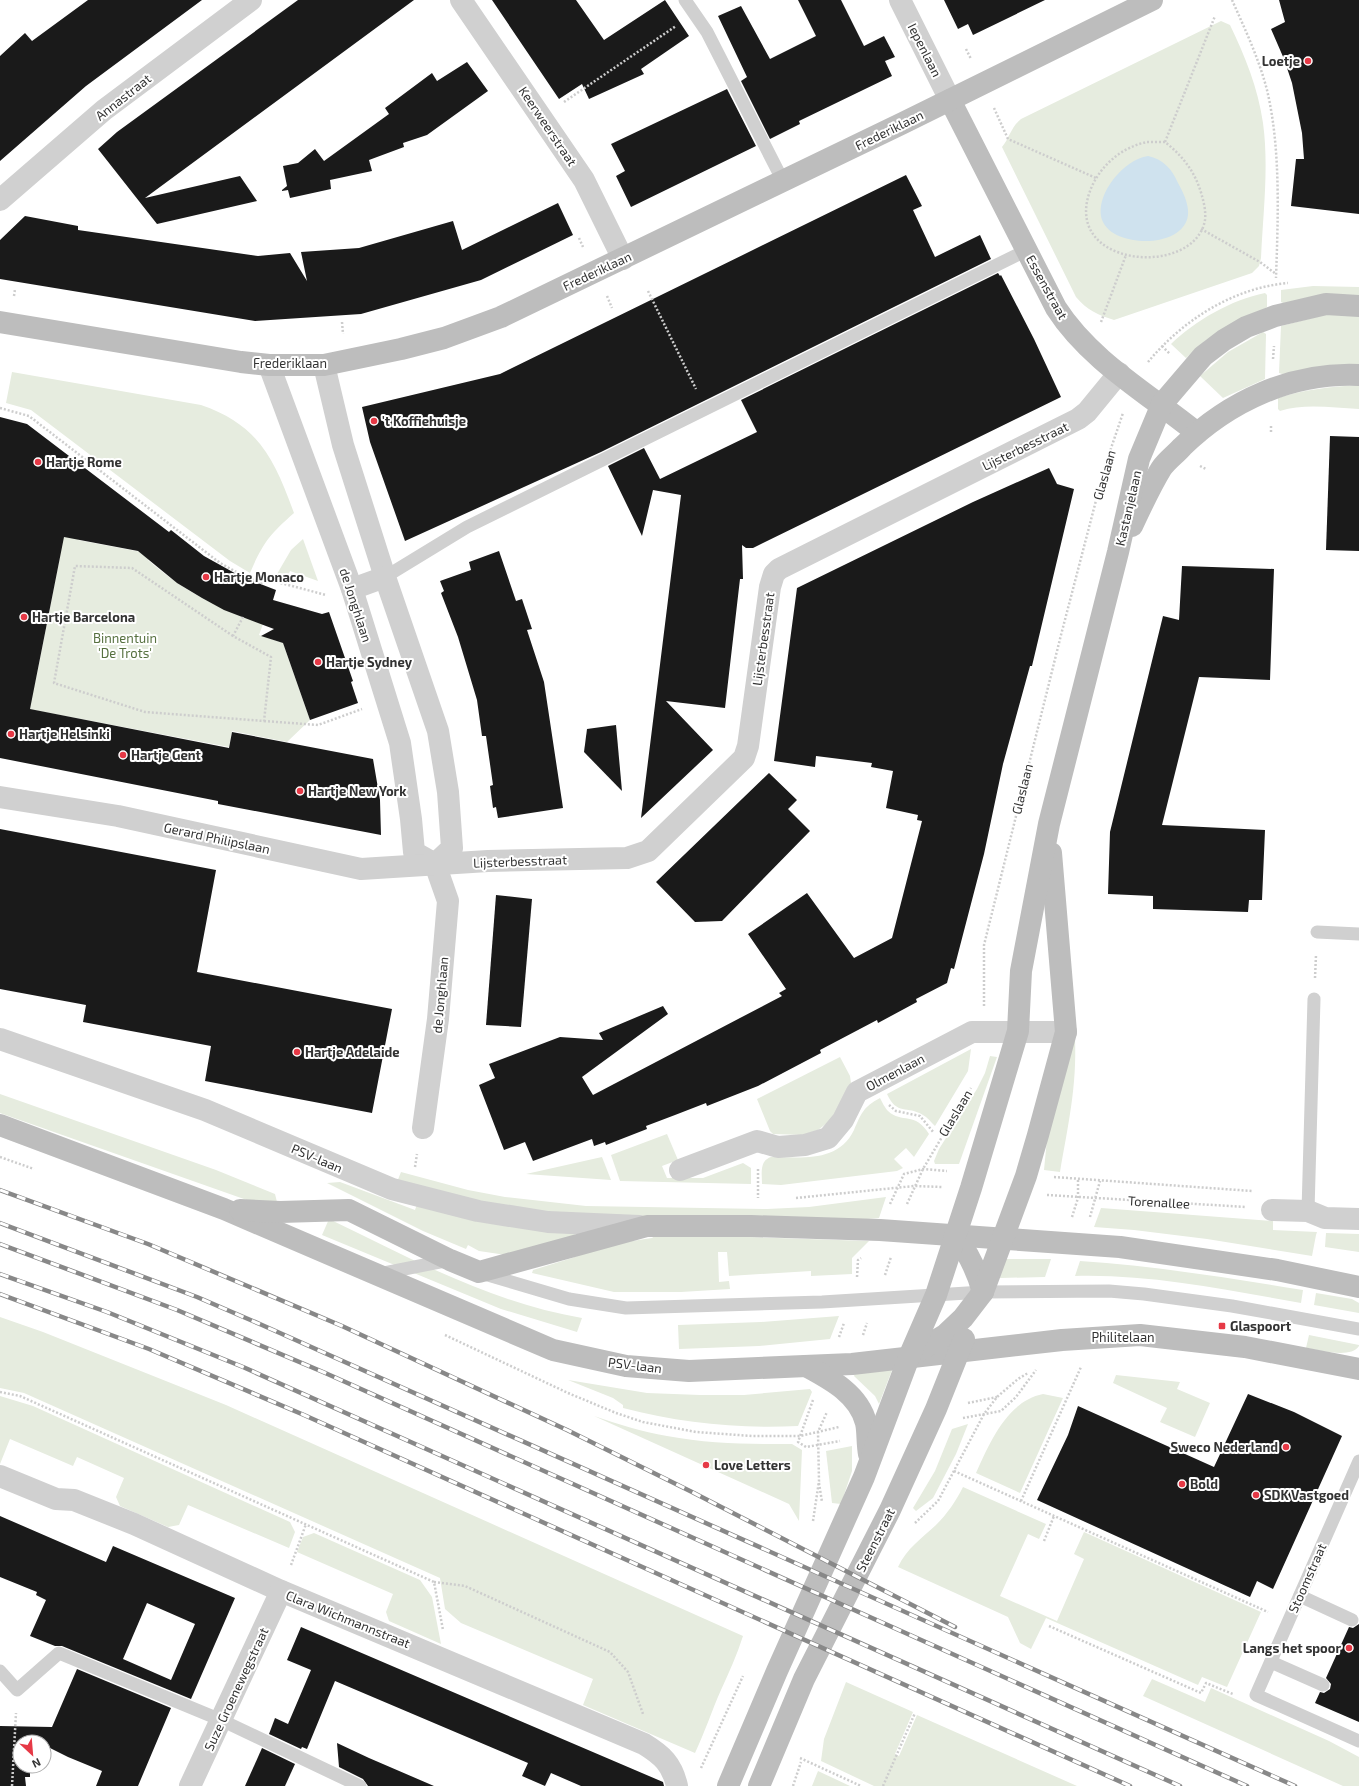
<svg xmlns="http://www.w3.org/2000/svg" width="1359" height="1786" viewBox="0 0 1359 1786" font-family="'Exo 2',sans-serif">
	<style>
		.green { fill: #e6ecdf }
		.water { fill: #cfe2ee }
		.building { fill: #1a1a1a; fill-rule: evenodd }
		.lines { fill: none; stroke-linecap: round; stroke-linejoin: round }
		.path { stroke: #cdcdcd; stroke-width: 2.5; stroke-dasharray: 2 2; stroke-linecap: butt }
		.lane { stroke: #d0d0d0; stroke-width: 13 }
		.street { stroke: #d0d0d0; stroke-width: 22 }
		.secondary { stroke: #bdbdbd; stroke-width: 22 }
		.rail-casing { stroke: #888; stroke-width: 4.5 }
		.rail { stroke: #fff; stroke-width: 3; stroke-dasharray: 9; stroke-linecap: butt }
		.poi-dot { fill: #e63946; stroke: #fff; stroke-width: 1.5 }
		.labels { text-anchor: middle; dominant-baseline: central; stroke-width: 4; stroke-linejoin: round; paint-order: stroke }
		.street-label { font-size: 13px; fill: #333; stroke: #fff }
		.poi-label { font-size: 13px; font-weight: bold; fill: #333; stroke: #fff; text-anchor: start }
		.park-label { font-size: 13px; fill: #56703f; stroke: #fff }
	</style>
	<rect width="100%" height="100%" fill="#fff"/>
	<g class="green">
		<path d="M1221 21 1230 25C1245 56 1258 88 1263 123 1269 167 1263 214 1261 258L1259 266 1252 273 1114 320C1098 315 1087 310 1076 297L1002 147C1010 137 1011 127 1021 119Z"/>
		<polygon points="1313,286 1359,287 1359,299 1283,303 1281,302 1281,290"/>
		<path d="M1265 293 1267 295V307L1264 309 1206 340 1186 358 1171 344C1196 320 1231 300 1265 293Z"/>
		<polygon points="1359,314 1359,368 1282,374 1279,373 1281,326 1324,315"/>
		<polygon points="1263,332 1266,334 1265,379 1223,398 1200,376 1228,352"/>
		<path d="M12 372 201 405C259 425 274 459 294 513 269 535 263 543 250 573L230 561 31 410 6 403Z"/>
		<path d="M1359 385V409C1333 408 1305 403 1280 411L1278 409V398C1305 389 1331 387 1359 385Z"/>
		<path d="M65 500 79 536 78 540 152 554 148 560C186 593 216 607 263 624L259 635 283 643 310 720 287 742 232 731 229 747 28 709 36 679 59 562Z"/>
		<polygon points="303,539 318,581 290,571 287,578 277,574 291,550"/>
		<path d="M1075 1038C1077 1087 1068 1125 1060 1172L1044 1170 1047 1139Z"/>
		<path d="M971 1049 968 1071 935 1126C931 1122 927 1117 923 1115 907 1105 897 1116 887 1094Z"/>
		<polygon points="990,1056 997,1057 959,1164 935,1164 934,1161 939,1149 977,1089 985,1073"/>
		<polygon points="840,1057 850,1076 851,1083 839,1111 831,1120 818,1130 803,1135 773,1134 770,1131 757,1099"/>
		<polygon points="0,1094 216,1170 275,1194 278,1206 258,1204 0,1113"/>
		<path d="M880 1098C882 1102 885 1108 888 1111 902 1124 915 1111 929 1134L914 1157 906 1148 894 1159 903 1168 897 1171 781 1185 762 1184C762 1174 759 1161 771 1157 802 1157 838 1163 854 1130 861 1114 863 1107 880 1098Z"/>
		<polygon points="667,1134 678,1160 662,1166 667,1178 703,1178 743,1163 751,1168 751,1184 620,1181 611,1155"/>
		<polygon points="602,1157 611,1180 526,1174"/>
		<polygon points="401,1172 468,1190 505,1197 586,1206 767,1209 809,1207 886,1197 879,1218 842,1221 750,1221 505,1210 397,1182"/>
		<polygon points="340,1182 415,1210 417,1204 579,1232 563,1242 506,1255 479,1251 468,1245 466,1249 423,1231 327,1183"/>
		<polygon points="1101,1208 1273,1221 1273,1230 1317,1232 1316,1235 1312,1256 1207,1239 1134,1230 1094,1227"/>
		<path d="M329 1219C410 1258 492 1303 582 1318L577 1332 501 1309 322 1235Z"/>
		<polygon points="1326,1233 1359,1234 1359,1252 1325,1247"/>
		<polygon points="657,1234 660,1234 869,1241 852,1258 852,1274 811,1276 811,1271 729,1276 727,1252 718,1252 719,1282 729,1281 730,1289 681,1292 614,1292 532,1273 533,1270 572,1258 605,1245 652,1238"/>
		<polygon points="1002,1259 1051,1259 1045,1277 1000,1278 996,1272"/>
		<path d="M1080 1261C1155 1266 1229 1278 1303 1290L1301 1303C1226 1290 1151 1274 1075 1276Z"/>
		<polygon points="1316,1293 1352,1299 1359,1303 1359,1313 1314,1305"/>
		<polygon points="839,1316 830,1339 759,1346 679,1349 678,1325 761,1322"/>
		<path d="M0 1317 43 1332 226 1405 743 1636C737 1655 729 1672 721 1690 712 1710 705 1732 695 1753L583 1705 593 1679 461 1623 445 1609 440 1578 24 1393 0 1388Z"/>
		<path d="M1309 1335 1359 1345V1346C1351 1359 1319 1350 1306 1348Z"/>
		<polygon points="894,1365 879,1404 875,1396 854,1376 856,1370"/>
		<polygon points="1116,1375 1180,1382 1177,1389 1210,1403 1195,1437 1160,1422 1167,1408 1113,1383"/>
		<path d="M568 1380 647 1393 700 1395H744L810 1389 812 1392 798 1426C738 1429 681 1423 623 1408V1405L613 1398Z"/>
		<path d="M1043 1394 1063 1398 1020 1493 976 1473C989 1444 1007 1401 1043 1394Z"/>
		<polygon points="0,1396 33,1406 290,1522 295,1532 289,1548 188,1505 179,1525 168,1527 120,1506 116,1497 124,1478 77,1457 73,1466 10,1439 0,1464"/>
		<path d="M594 1416C618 1424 642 1432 667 1436 709 1444 750 1444 792 1444L802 1450 799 1521 789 1504Z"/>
		<polygon points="968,1424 956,1454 933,1498 916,1511 913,1508 935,1471 952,1429"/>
		<polygon points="852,1446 852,1471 841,1504 832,1503 826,1451"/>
		<path d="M963 1487 1046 1524 1039 1539 1028 1534 1000 1596 1057 1621 1084 1559 1074 1554 1084 1532 1261 1612 1227 1687 1202 1677 1198 1685 1046 1618 1031 1649 1020 1643 1008 1617 898 1567C907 1548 921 1539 936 1525 947 1514 956 1501 963 1487Z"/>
		<polygon points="314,1533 420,1580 432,1597 441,1644 389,1621 386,1612 393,1594 297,1552 303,1537"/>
		<polygon points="1152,1679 1205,1702 1211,1688 1329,1741 1359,1757 1359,1786 1343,1786 1143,1696"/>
		<polygon points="846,1682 913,1712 895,1754 899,1756 917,1715 1077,1786 874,1786 821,1761 824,1739"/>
		<polygon points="818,1771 850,1786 812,1786"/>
	</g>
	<path class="water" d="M1148 156C1163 159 1172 169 1178 183 1183 192 1189 204 1188 215 1184 249 1115 248 1103 222 1092 197 1124 159 1148 156Z"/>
	<g class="building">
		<polygon points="88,0 202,0 86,86 0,161 0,56 25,33 32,41"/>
		<polygon points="298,0 414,0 145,198 240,176 257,201 157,224 98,149 117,132"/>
		<polygon points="492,0 576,0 604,40 665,0 689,36 641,69 644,74 589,99 582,84 559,99"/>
		<polygon points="798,0 841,0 864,46 884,36 895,57 885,61 892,76 799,121 800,124 770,139 741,81 747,77 718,16 741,6 770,59 816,36"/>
		<polygon points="944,0 1045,0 973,35 968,24 958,29"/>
		<polygon points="1279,0 1359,0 1359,214 1291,206 1296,159 1304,159 1302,133 1292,83 1284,59 1271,29 1285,22"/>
		<polygon points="467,62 488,91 427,135 403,143 404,147 369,160 372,171 330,180 331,189 290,198 288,190 282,191 282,190 287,186 283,166 298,163 315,149 324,161 389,114 385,108 432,73 437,81"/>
		<polygon points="727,89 756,146 631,207 616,176 625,171 611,144"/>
		<polygon points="906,175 922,206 913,210 935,257 980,235 991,259 601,452 405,541 370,442 362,407 500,374"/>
		<polygon points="558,203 573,235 481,280 361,314 255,321 0,279 0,240 25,216 78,226 78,230 258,256 290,253 307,281 301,252 359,248 453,221 462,250"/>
		<polygon points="998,273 1000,276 1001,275 1034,339 1061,397 753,548 746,548 742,545 743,579 740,579 725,708 666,701 713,750 641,818 681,495 653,490 642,536 608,466 644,448 660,479 757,432 741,400"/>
		<polygon points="0,417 27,424 169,532 171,530 204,556 240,576 276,590 273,600 322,614 329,612 353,681 351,682 358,703 310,720 283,643 261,636 274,629 224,610 202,598 177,583 138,551 64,537 30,709 229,748 232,732 373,759 380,800 381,835 218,804 218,801 0,758"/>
		<polygon points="1330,436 1359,437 1359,551 1326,550"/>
		<polygon points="1049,468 1057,484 1074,489 1032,666 1030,666 1003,764 984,854 954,969 951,968 947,983 916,999 917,1002 878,1023 877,1020 820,1050 821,1053 758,1086 707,1106 706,1103 675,1115 646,1126 647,1129 606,1145 605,1142 594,1146 592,1139 533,1161 525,1142 504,1150 479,1085 495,1078 489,1064 560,1037 603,1040 599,1033 663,1006 668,1014 582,1077 593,1095 782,996 779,993 786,989 748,934 807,893 854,958 892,938 922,821 917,820 918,815 886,808 893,771 871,767 872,763 816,756 815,767 774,761 797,588 973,502"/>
		<polygon points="499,551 516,601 522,599 532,629 527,630 544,682 563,808 498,818 496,807 493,808 490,786 493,785 486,736 482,736 477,700 458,637 441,593 444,591 440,581 471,570 469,562"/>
		<polygon points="1182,566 1274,569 1270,680 1199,677 1162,825 1265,830 1262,900 1249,900 1248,912 1153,909 1153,896 1108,894 1110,832 1163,616 1179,620"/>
		<polygon points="616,725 622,791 584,752 587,729"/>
		<polygon points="769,773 797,800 788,809 810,831 722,921 695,922 656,882"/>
		<polygon points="0,829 216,870 197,972 392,1009 372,1113 205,1081 211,1046 83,1022 86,1005 0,989"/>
		<polygon points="496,895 532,899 521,1027 486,1025"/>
		<polygon points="1248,1394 1294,1412 1342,1436 1273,1589 1257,1581 1250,1597 1037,1500 1068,1435 1078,1406 1214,1467"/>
		<path d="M0 1516 106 1562 113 1546 235 1598 191 1699 62 1646H55L30 1636 46 1600 36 1595 37 1592 0 1577ZM147 1603 195 1624 171 1680 123 1659Z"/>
		<polygon points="1359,1624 1359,1722 1315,1703 1320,1692 1324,1693 1330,1689 1331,1684 1326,1678 1349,1627 1353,1628"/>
		<polygon points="301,1627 663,1782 664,1786 581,1786 551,1773 545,1786 522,1776 528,1763 335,1681 307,1749 302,1747 301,1749 269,1734 275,1718 288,1724 311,1670 287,1660"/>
		<polygon points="77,1669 171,1708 138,1786 96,1786 102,1771 68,1757 44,1745 44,1742 39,1742 30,1737 30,1742 20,1742 20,1766 30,1766 30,1777 25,1777 26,1786 0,1786 0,1726 52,1727"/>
		<polygon points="337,1743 369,1758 434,1786 368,1786 363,1779 339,1767"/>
		<polygon points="262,1748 295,1764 285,1786 245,1786"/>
	</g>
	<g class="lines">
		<g class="path">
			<path d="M1232 0C1245 29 1259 59 1267 90 1281 149 1278 218 1276 278"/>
			<polyline points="966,49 971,59"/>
			<polyline points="564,102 676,26"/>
			<polyline points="994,108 1008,139 1096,178"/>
			<path d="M1147 142H1165C1183 156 1196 173 1202 196 1204 203 1206 212 1205 220 1195 279 1056 268 1092 186 1103 163 1123 147 1147 142Z"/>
			<polyline points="1165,142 1215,16"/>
			<polyline points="1201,229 1260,262 1276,274"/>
			<polyline points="579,238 583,247"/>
			<polyline points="648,291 696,389"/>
			<polyline points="14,296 15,289"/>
			<polyline points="607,296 612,308"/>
			<polyline points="342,322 343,334"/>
			<polyline points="1101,322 1126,255"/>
			<polyline points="1162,346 1170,354"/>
			<polyline points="1273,359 1274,346"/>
			<path d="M1148 362C1183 320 1233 288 1288 283"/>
			<polyline points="0,408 29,416 220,563 249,579 277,582 326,595"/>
			<polyline points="1271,432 1271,424"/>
			<polyline points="1200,466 1206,469"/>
			<polyline points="261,584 263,580"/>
			<polyline points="233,636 132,568 75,566 54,683 145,712 264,721 271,657 233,636 243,617"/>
			<polyline points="264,721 318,725 362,709"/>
			<polyline points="1315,978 1316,955"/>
			<polyline points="984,1006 984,945 1061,635 1105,466 1123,413"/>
			<polyline points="889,1105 896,1111 920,1116 934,1133"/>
			<polyline points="0,1157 34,1169"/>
			<polyline points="415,1167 417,1154"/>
			<polyline points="758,1169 758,1198"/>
			<polyline points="1054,1177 1252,1191"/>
			<polyline points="1047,1195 1246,1207"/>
			<polyline points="796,1198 914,1186 942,1187"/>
			<polyline points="890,1204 904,1174 923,1169 947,1171"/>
			<polyline points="907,1204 923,1169 971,1088"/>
			<polyline points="1072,1217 1078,1198 1078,1179"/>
			<polyline points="1090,1217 1100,1181"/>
			<polyline points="885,1275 891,1257"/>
			<polyline points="857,1277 858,1260 861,1258"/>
			<polyline points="445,1335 568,1393 616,1413 643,1422 696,1432 752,1436 800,1436 839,1427"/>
			<polyline points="863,1335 867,1323"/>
			<polyline points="839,1337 844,1323"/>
			<polyline points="0,1392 20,1396 434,1582 443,1630"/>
			<polyline points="813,1400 798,1442 806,1447 840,1441"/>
			<polyline points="968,1403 997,1397"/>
			<polyline points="963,1418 1001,1411 1016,1397 1036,1370"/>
			<polyline points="954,1471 1268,1612"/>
			<polyline points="819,1483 822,1502"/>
			<polyline points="1021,1501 1081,1367"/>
			<polyline points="813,1521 819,1481 818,1432 827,1412"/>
			<polyline points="915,1523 938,1501 984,1414 997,1397 1018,1379 1028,1373"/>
			<polyline points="1044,1541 1054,1516"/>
			<polyline points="291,1565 306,1524"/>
			<polyline points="434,1582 465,1586 610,1652 628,1672 643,1714"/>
			<polyline points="1049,1626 1201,1693 1206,1683 1233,1694"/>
			<polyline points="800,1758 861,1786"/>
			<polyline points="701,1768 743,1676"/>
			<polyline points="12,1786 16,1713"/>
			<polyline points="793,1786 801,1762"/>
			<polyline points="883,1786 915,1713"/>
		</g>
		<g class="lane">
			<polyline points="685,0 707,32 783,181"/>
			<polyline points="385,577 467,527 1027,250"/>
			<polyline points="1317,932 1359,934"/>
			<polyline points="1308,1211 1314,999"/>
			<polyline points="481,1273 569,1299 626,1308 822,1302 983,1292 1109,1291 1144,1294 1232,1306 1359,1329"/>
			<polyline points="379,1274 450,1260"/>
			<polyline points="1359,1461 1256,1695 1359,1741"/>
			<polyline points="1300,1596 1352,1620"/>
			<polyline points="1271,1662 1323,1685"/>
			<polyline points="0,1671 17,1690 59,1653 221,1720 360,1786"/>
		</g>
		<g class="street">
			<polyline points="461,0 584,180 623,259"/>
			<polyline points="900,0 950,100"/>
			<polyline points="0,200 104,110 251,0"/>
			<polyline points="269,365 352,589 400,743 411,819 414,852 435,864 448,901 438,1019 423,1128"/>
			<polyline points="324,365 343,445 385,577 438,731 448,792 452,848 435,864"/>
			<polyline points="352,589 385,577"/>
			<polyline points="0,797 118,816 361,869 488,861 627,858 648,851 744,758 748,746 770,587 774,574 779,569 1078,419 1087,412 1119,373"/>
			<polyline points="0,1039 205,1110 392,1189 478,1211 548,1222 639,1226"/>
			<polyline points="680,1170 757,1141 778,1147 805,1145 828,1138 843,1120 857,1092 972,1032 1066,1032"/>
			<polyline points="1272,1210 1308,1211 1325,1218 1359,1219"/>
			<path d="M0 1476 56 1499 74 1500 134 1524 281 1591 644 1744C662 1755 672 1764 677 1786"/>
			<polyline points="190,1786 281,1591"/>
		</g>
		<g class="secondary">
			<path d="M950 100 1056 308C1090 361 1149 394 1197 433"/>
			<polyline points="0,322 241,362 269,365 324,365 401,349 444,338 501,317 903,123 1152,0"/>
			<path d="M1132 526C1141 507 1150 487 1161 469 1166 461 1176 454 1182 447 1229 401 1292 372 1359 375"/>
			<polyline points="0,1125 224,1209 553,1350 626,1366 689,1371 852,1364 1062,1340 1140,1335 1245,1347 1359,1369"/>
			<polyline points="240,1210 280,1212 349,1210 450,1260 479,1272 647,1226 751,1226 880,1230 1120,1247 1277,1270 1359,1287"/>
			<path d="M955 1235C969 1254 977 1270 983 1292"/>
			<polyline points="917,1352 945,1335 963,1318 983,1292 1026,1176 1038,1135 1066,1032 1051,853"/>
			<path d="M806 1366C830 1379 859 1394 866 1423 868 1432 867 1444 869 1454"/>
			<polyline points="728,1786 777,1671 864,1477 909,1357 936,1295 971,1188 1018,1031 1021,971 1049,824 1118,552 1139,459 1162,404 1203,356 1224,340 1246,327 1275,316 1326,304 1359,306"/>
			<polyline points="759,1786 804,1679 890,1510 936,1409 964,1339"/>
		</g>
		<defs>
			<g id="rail">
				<polyline points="0,1190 148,1244 342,1326 567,1430 692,1492 955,1627"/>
				<polyline points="0,1223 197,1297 262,1325 1295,1786"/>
				<polyline points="0,1244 177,1310 323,1372 1247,1786"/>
				<polyline points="0,1274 107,1312 243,1367 1180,1786"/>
				<polyline points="0,1294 149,1349 304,1415 1130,1786"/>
			</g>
		</defs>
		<use href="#rail" class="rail-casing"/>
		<use href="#rail" class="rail"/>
	</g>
	<g class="poi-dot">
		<circle cx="1308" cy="61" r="4"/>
		<circle cx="374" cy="421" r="4"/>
		<circle cx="38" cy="462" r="4"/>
		<circle cx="206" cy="577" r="4"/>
		<circle cx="24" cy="617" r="4"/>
		<circle cx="318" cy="662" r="4"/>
		<circle cx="11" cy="734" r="4"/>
		<circle cx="123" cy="755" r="4"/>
		<circle cx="300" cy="791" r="4"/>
		<circle cx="297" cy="1052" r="4"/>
		<rect x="1218" y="1322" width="8" height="8" rx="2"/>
		<circle cx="1286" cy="1447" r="4"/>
		<circle cx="706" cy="1465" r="4"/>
		<circle cx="1182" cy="1484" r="4"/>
		<circle cx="1256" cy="1495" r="4"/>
		<circle cx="1349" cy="1648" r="4"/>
	</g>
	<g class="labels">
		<g class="street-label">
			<text transform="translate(925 50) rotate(63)">Iepenlaan</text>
			<text transform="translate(123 97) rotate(-38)">Annastraat</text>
			<text transform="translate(548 126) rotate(56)">Keerweerstraat</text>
			<text transform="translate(889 130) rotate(-26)">Frederiklaan</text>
			<text transform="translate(597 271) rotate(-25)">Frederiklaan</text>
			<text transform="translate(1047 287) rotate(61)">Essenstraat</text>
			<text x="290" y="363">Frederiklaan</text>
			<text transform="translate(1025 446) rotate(-26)">Lijsterbesstraat</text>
			<text transform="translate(1104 475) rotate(-74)">Glaslaan</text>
			<text transform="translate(1128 508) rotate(-77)">Kastanjelaan</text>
			<text transform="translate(356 605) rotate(72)">de Jonghlaan</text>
			<text transform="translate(763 639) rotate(-82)">Lijsterbesstraat</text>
			<text transform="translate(1022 789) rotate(-76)">Glaslaan</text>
			<text transform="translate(217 838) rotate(12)">Gerard Philipslaan</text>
			<text transform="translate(520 861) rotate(-2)">Lijsterbesstraat</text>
			<text transform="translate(440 995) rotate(-85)">de Jonghlaan</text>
			<text transform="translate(895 1072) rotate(-28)">Olmenlaan</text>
			<text transform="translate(955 1113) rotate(-59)">Glaslaan</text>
			<text transform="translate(317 1158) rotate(23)">PSV-laan</text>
			<text transform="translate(1159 1202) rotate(3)">Torenallee</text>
			<text x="1123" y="1337">Philitelaan</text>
			<text transform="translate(635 1365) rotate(7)">PSV-laan</text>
			<text transform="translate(875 1540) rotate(-63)">Steenstraat</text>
			<text transform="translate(1307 1578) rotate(-66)">Stoomstraat</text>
			<text transform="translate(348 1619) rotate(22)">Clara Wichmannstraat</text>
			<text transform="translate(236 1689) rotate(-65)">Suze Groenewegstraat</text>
		</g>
		<g class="poi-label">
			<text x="1300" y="61" text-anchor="end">Loetje</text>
			<text x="382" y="421">'t Koffiehuisje</text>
			<text x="46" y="462">Hartje Rome</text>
			<text x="214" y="577">Hartje Monaco</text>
			<text x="32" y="617">Hartje Barcelona</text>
			<text x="326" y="662">Hartje Sydney</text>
			<text x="19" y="734">Hartje Helsinki</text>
			<text x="131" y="755">Hartje Gent</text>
			<text x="308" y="791">Hartje New York</text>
			<text x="305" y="1052">Hartje Adelaide</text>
			<text x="1230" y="1326">Glaspoort</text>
			<text x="1278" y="1447" text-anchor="end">Sweco Nederland</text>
			<text x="714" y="1465">Love Letters</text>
			<text x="1190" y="1484">Bold</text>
			<text x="1264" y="1495">SDK Vastgoed</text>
			<text x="1341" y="1648" text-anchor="end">Langs het spoor</text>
		</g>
		<g class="park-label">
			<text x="125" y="638">Binnentuin<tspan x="125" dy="15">'De Trots'</tspan></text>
		</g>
	</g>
	<g transform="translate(32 1754) rotate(154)"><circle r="19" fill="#ffffff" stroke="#adadad"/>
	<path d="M0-3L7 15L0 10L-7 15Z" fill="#e63946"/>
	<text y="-6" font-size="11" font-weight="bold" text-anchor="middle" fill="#333333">N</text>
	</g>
</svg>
